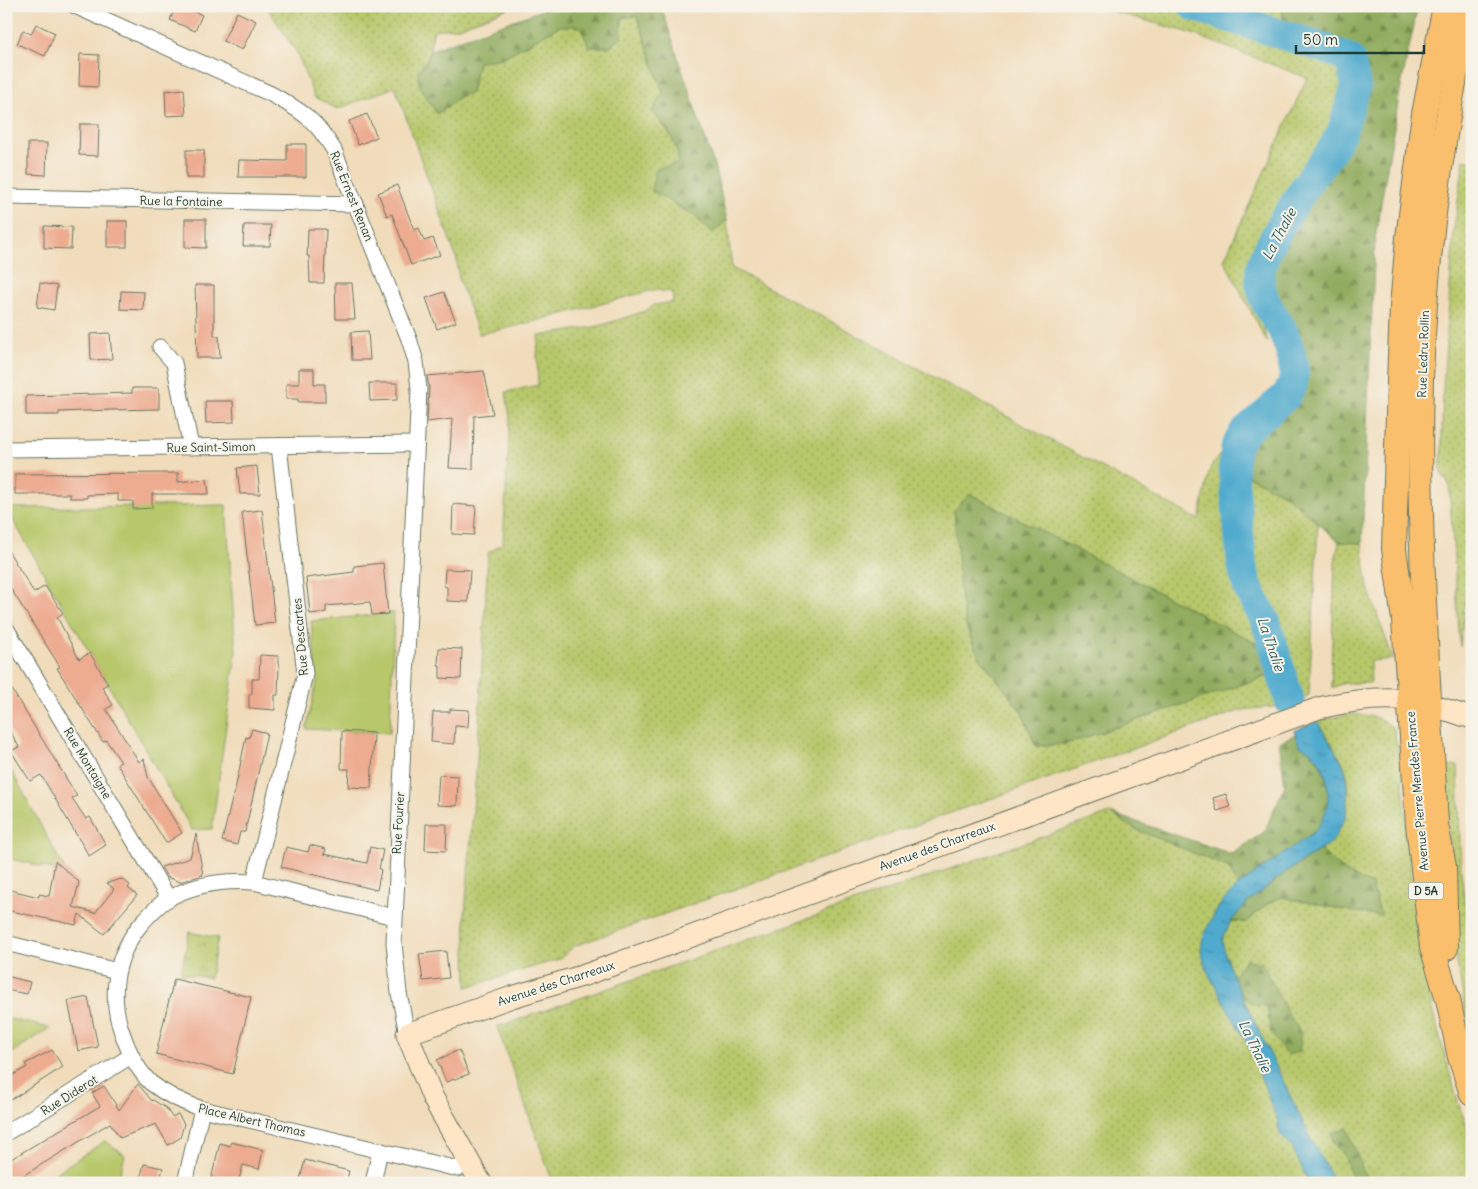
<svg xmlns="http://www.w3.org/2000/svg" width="1478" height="1189" viewBox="0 0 1478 1189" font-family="Delius,sans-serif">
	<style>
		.grass { fill: url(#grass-dots); stroke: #6b824f }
		.forest { fill: url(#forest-firs); stroke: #587449 }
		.park { fill: url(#park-tufts); stroke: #6b824f }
		.garden { fill: #b7c76a; stroke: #6b824f }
		.water { fill: url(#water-ripples); stroke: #387481 }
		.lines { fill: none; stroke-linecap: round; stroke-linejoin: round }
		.river { stroke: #50aace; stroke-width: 30 }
		.building { fill: #edab90 }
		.street-casing { stroke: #687563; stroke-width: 17 }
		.secondary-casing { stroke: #687563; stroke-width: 23 }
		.primary-casing { stroke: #687563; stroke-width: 26 }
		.street { stroke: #fff; stroke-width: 15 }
		.secondary { stroke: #fde5c5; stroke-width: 21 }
		.primary { stroke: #f9bf6d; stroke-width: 24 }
		.labels { text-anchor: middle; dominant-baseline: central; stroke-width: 4; stroke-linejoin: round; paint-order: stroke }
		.shield { fill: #f7f3e8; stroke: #60746a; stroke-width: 1 }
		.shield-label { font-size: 11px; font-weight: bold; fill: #1f3d34 }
		.street-label { font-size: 12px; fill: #1f3d34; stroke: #f7f3e8 }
		.water-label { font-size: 14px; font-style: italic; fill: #2e5e62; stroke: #f7f3e8 }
	</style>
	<defs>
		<pattern id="grass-dots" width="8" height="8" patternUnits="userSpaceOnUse" patternTransform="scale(1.25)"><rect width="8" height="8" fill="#b7c76a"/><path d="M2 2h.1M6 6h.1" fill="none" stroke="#94a358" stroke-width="1.8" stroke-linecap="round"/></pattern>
		<pattern id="forest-firs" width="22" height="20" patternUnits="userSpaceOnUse" patternTransform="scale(1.25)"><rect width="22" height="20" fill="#91ac5e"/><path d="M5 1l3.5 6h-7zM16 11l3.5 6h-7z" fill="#768d4e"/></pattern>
		<pattern id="park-tufts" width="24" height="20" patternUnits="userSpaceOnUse" patternTransform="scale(1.25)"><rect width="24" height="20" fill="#b7c76a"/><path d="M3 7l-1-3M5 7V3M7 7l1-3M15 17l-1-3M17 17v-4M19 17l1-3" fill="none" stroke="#94a358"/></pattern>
		<pattern id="water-ripples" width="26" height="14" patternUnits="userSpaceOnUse" patternTransform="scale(1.25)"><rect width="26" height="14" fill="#50aace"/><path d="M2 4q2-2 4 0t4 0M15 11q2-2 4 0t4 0" fill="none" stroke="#428ca8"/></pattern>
	</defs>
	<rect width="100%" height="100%" fill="#f7f3e8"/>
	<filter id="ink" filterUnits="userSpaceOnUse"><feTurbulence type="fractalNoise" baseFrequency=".02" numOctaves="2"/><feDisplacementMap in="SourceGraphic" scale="10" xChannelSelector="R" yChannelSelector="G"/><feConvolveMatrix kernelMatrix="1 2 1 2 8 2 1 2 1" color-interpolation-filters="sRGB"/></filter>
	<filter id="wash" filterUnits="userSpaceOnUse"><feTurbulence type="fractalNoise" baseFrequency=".0096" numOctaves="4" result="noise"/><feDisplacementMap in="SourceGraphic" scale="20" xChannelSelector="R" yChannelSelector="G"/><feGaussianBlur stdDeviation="1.12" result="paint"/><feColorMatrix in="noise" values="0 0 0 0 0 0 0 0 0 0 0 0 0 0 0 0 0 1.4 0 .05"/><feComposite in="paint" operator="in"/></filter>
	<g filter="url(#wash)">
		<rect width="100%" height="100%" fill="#f0dcba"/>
		<g class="grass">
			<path d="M266 6H514L456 28 434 30 427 61 418 71 437 114 461 96 471 92 478 62 502 58 560 26 580 25 620 38 622 18 637 16 663 93 652 111C661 123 674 136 678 151 682 164 674 190 672 203L694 216 713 232 727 220 732 268 1199 520 1210 468 1221 453 1230 569 1238 590 1255 616 1267 649 970 494 955 510 960 593 966 626 978 655 1022 712 1036 746 1066 744 1273 674 1281 706 1242 710 574 946 560 959 467 987 465 913 477 759 488 553 503 543 510 418 506 392 538 385 537 356 539 336 599 326 645 311 654 305 673 302 672 292 654 290 513 327 479 334 459 280 457 260 395 87 337 109 314 97 297 53Z"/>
			<polygon points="1093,6 1164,6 1341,63 1345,82 1336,113 1325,142 1257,249 1250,272 1267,342 1224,260 1307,78 1187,32"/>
			<polygon points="1222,6 1283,6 1282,26"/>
			<polygon points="1464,159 1472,161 1472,542 1460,647 1449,484 1441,473 1443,388 1454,228"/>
			<polygon points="1246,475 1286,495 1318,523 1309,695 1300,699 1279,631 1256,585 1250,554"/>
			<polygon points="1339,542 1362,543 1368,588 1393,659 1370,661 1371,683 1344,683 1332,688 1331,670 1335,561"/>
			<path d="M1348 714C1364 714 1382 716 1394 729L1402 771 1411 876 1418 933 1433 1013 1458 1102 1472 1141V1183H1335L1311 1139 1242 996 1256 1005 1267 1006 1271 1033 1300 1031 1246 959 1233 977 1222 945C1222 936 1227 928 1231 921L1247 922 1267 904 1281 897 1345 910 1381 916 1372 885C1350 876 1337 867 1321 850 1348 829 1356 792 1342 761 1335 748 1325 734 1317 721Z"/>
			<polygon points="1458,765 1461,873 1472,953 1472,1045 1455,953 1446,766"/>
			<polygon points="1110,813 1133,828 1228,867 1238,886 1222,902 1211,920 1203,938 1201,950 1206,969 1249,1047 1277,1119 1280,1134 1292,1147 1309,1183 553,1183 497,1027"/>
		</g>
		<g class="forest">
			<path d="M553 6H661L714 165 727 220 713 233 694 216 651 190 656 169 678 163C679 142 664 126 652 111L663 92 637 16 622 18 621 38 609 47H589L580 26H560L502 58 478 62 471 93 461 96 437 114 419 85 418 71 427 61 431 50Z"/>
			<polygon points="1283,6 1418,6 1401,86 1375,239 1362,543 1339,542 1286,495 1246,475 1247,443 1265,428 1294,398 1302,380 1298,355 1290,330 1272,300 1267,283 1269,265 1285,236 1320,182 1347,143 1364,93 1359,57 1345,48 1282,26"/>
			<polygon points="970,494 1267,649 1273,674 1066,744 1036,746 1022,712 978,655 966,626 960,593 954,510"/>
			<path d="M1296 734 1299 745C1313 750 1320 762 1325 776 1330 792 1330 817 1316 830 1305 841 1291 848 1278 857 1264 866 1251 876 1238 886L1228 867 1133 828 1110 813 1232 854 1264 832 1285 785 1279 742Z"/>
			<path d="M1321 850C1337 867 1350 876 1372 885L1381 916 1345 910 1282 897 1266 904 1247 922 1231 921 1248 902 1286 872Z"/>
			<path d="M1246 959 1262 963 1289 1016 1300 1031V1052L1287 1055 1271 1033 1267 1006C1245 1005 1242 995 1233 977Z"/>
			<polygon points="1347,1128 1368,1183 1354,1183 1344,1155 1333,1142 1332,1133"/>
		</g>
		<polygon class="park" points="189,932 218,938 210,978 181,973"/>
		<g class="garden">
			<polygon points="226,505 236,653 212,829 192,830 6,508"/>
			<polygon points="394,613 390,733 306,729 317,681 311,621"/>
			<polygon points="6,761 65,870 69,873 6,858"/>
			<polygon points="6,1018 50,1028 6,1057"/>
			<polygon points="105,1141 125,1155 117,1183 40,1183"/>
		</g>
		<path class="water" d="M1317 721 1341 760 1346 773 1348 788 1347 810 1345 819 1332 842 1286 872 1248 902 1231 921 1222 940 1226 957 1233 977 1311 1139 1335 1183H1309L1292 1147 1280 1134 1277 1119 1249 1047 1206 969 1201 950 1203 938 1211 920 1222 902 1238 886 1314 832C1337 808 1332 757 1299 745L1294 731Z"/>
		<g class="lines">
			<polyline class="river" points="1193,6 1324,48 1350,59 1356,86 1342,131 1329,154 1314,173 1282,223 1266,253 1260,270 1260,284 1265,301 1283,331 1290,350 1294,370 1293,384 1286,396 1244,432 1236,446 1233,468 1242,565 1248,588 1266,622 1290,702"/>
		</g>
		<g id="blocks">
			<g class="building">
				<polygon points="176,6 182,6 202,15 195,31 170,20"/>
				<polygon points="237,12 256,21 242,50 223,41"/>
				<polygon points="36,24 55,33 45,56 17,44 23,30 31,34"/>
				<polygon points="80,54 99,55 98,87 79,86"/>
				<polygon points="184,89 186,115 166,116 165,91"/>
				<polygon points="367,114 377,137 358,145 349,121"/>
				<polygon points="80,124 99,124 98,156 79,155"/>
				<polygon points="28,143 47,143 46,175 28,174"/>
				<polygon points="287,144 306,144 306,177 238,177 239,160 287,161"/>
				<rect x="186" y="150" width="18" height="28"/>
				<polygon points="397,185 414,230 419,228 424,241 433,238 440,255 411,265 392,214 387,216 378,193"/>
				<polygon points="185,219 206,219 206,248 185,247"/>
				<rect x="107" y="221" width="20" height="26"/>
				<polygon points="244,225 271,225 270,246 243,246"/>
				<polygon points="44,226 72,227 71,249 44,248"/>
				<polygon points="308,229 326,229 324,283 310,283 309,256 307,256"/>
				<polygon points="40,283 57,286 54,310 37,307"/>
				<polygon points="335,283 352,283 355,319 336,319"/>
				<polygon points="195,285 214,285 214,336 219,336 220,358 197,358"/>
				<polygon points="121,291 144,292 143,310 120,309"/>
				<polygon points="444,292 456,322 437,329 426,298"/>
				<polygon points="368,331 370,360 352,360 351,332"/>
				<polygon points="110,333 112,359 91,360 90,334"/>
				<polygon points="299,369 314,369 314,384 325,384 325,402 298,402 298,399 286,399 286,384 299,384"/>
				<polygon points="484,371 493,414 474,416 473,469 449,468 452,419 427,422 429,387 427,376"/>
				<polygon points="369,383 397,383 397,400 370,401"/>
				<polygon points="132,388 159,388 159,409 110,410 59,412 59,415 26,415 26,396 132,393"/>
				<polygon points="205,401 233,401 234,422 206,423"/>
				<polygon points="257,466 260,494 240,494 237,468"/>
				<polygon points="178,473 178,482 207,479 209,494 152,494 152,508 133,509 133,501 118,501 118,494 87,495 87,498 70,498 70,494 15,494 15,474"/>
				<polygon points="453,504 476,506 474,535 452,534"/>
				<polygon points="262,510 275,623 255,625 242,512"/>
				<polygon points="6,547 34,593 45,586 63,613 57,617 79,659 90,653 108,684 102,687 113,705 106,709 139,762 144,759 148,777 182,833 166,843 117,764 121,762 106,740 103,742 57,668 60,667 6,581"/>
				<polygon points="383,563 388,614 372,615 370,602 326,606 326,612 310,614 306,578 354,572 354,566"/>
				<polygon points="445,569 470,570 468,602 447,601 447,587 444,586"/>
				<polygon points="439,648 462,649 461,679 440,678 440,665 438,665"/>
				<polygon points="260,655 278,656 278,664 279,664 278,695 275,695 275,710 249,708 249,694 252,694 252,679 259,679"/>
				<polygon points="6,680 77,796 72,798 86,819 90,817 106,845 89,856 41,775 30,781 11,751 19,747 6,724"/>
				<polygon points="450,709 469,710 468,727 455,726 454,744 431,742 433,712 450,712"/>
				<polygon points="252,729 267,733 245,832 240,832 237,845 222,841 233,795 234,795 246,737 249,738"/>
				<polygon points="342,731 374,733 371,788 348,787 349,769 341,769"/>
				<polygon points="439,775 458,776 457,806 437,805"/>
				<polygon points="1226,794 1230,807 1217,811 1213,798"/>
				<polygon points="426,824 447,824 446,851 425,850"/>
				<polygon points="196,834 203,875 180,882 167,877 161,867 190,858"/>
				<polygon points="310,845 326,849 324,854 367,863 370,847 383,850 379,869 381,870 377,890 281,867 286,847 308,852"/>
				<polygon points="55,861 79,882 73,907 95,913 114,889 107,883 122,879 130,885 128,888 137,895 104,934 79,914 76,925 6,910 6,889 39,897 39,894 49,896"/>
				<polygon points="446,951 449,978 423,981 419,954"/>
				<polygon points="6,976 30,982 27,994 6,990"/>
				<polygon points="174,979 251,997 233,1074 156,1054"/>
				<polygon points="88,997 98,1047 78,1051 68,1001"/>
				<polygon points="52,1050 63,1067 6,1103 6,1079 27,1067 25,1064"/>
				<polygon points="459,1050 469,1074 446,1082 437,1060"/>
				<polygon points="138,1084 152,1101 153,1100 166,1108 172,1117 178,1114 184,1124 180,1138 168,1145 156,1124 120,1138 110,1123 11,1183 6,1183 6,1162 100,1106 92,1093 104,1086 119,1110"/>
				<polygon points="231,1142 263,1150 259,1169 243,1165 238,1183 210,1183 220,1143 230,1146"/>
				<polygon points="305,1160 349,1171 346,1183 316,1183 300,1179"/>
				<polygon points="144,1164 163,1168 159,1183 139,1183"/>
			</g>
		</g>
	</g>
	<g filter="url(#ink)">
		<use href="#blocks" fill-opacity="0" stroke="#687563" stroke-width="1"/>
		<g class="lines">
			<defs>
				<g id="street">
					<path d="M75 6 271 94C303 112 314 118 334 150L409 339 416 362 419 389 394 943 399 993 407 1034"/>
					<polyline points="6,197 356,204"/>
					<polyline points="160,347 174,363 191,447"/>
					<polyline points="6,449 416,444"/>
					<polyline points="6,628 169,899"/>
					<polyline points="254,882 305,674 279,446"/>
					<path d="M394 917 254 882C226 880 195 884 169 898 159 904 149 915 141 924 114 957 108 998 124 1038 130 1054 138 1071 151 1083 166 1095 184 1103 202 1109L458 1169 468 1162"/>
					<polyline points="6,943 117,971"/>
					<polyline points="6,1133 131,1056"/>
					<polyline points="185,1183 202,1109"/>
					<polyline points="373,1183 380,1150"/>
				</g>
				<path id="secondary" d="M481 1183 433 1098 407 1034 512 997 585 975 1319 708C1348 701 1378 696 1408 700 1429 703 1451 712 1472 718"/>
				<g id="primary">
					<polyline points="1445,6 1424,114 1408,238 1402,307 1399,381 1394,549 1404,620 1418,825 1432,947 1448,999 1460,1057 1472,1094"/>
					<path d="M1446 948 1444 867 1436 824C1428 676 1417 527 1421 379 1425 253 1443 129 1469 6"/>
				</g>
			</defs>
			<use href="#street" class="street-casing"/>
			<use href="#secondary" class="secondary-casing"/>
			<use href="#primary" class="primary-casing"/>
			<use href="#street" class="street"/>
			<use href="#secondary" class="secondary"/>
			<use href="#primary" class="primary"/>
		</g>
	</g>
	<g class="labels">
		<rect class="shield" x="1408.5" y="882.5" width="35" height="17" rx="4"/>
		<g class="shield-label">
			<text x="1426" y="891">D 5A</text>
		</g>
		<g class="street-label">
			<text transform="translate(352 196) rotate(68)">Rue Ernest Renan</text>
			<text transform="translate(181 201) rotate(1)">Rue la Fontaine</text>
			<text transform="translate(1423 354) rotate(-88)">Rue Ledru Rollin</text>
			<text transform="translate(211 447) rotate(-1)">Rue Saint-Simon</text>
			<text transform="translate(300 637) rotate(-95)">Rue Descartes</text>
			<text transform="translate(88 763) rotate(59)">Rue Montaigne</text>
			<text transform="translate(1417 791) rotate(-95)">Avenue Pierre Mendès France</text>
			<text transform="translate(398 823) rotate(-87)">Rue Fourier</text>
			<text transform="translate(937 846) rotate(-20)">Avenue des Charreaux</text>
			<text transform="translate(556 983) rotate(-18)">Avenue des Charreaux</text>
			<text transform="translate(69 1095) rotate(-32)">Rue Diderot</text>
			<text transform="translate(252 1120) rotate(13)">Place Albert Thomas</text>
		</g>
		<g class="water-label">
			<text transform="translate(1279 234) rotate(-62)">La Thalie</text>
			<text transform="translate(1271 644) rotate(71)">La Thalie</text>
			<text transform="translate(1255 1046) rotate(64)">La Thalie</text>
		</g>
	</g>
	<rect width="1478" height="1189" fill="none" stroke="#f7f3e8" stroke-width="25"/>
	<path d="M1296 45v8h128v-8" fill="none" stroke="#1f3d34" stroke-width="2.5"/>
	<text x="1303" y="45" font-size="15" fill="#1f3d34" stroke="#f7f3e8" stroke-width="4" paint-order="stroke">50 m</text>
</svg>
